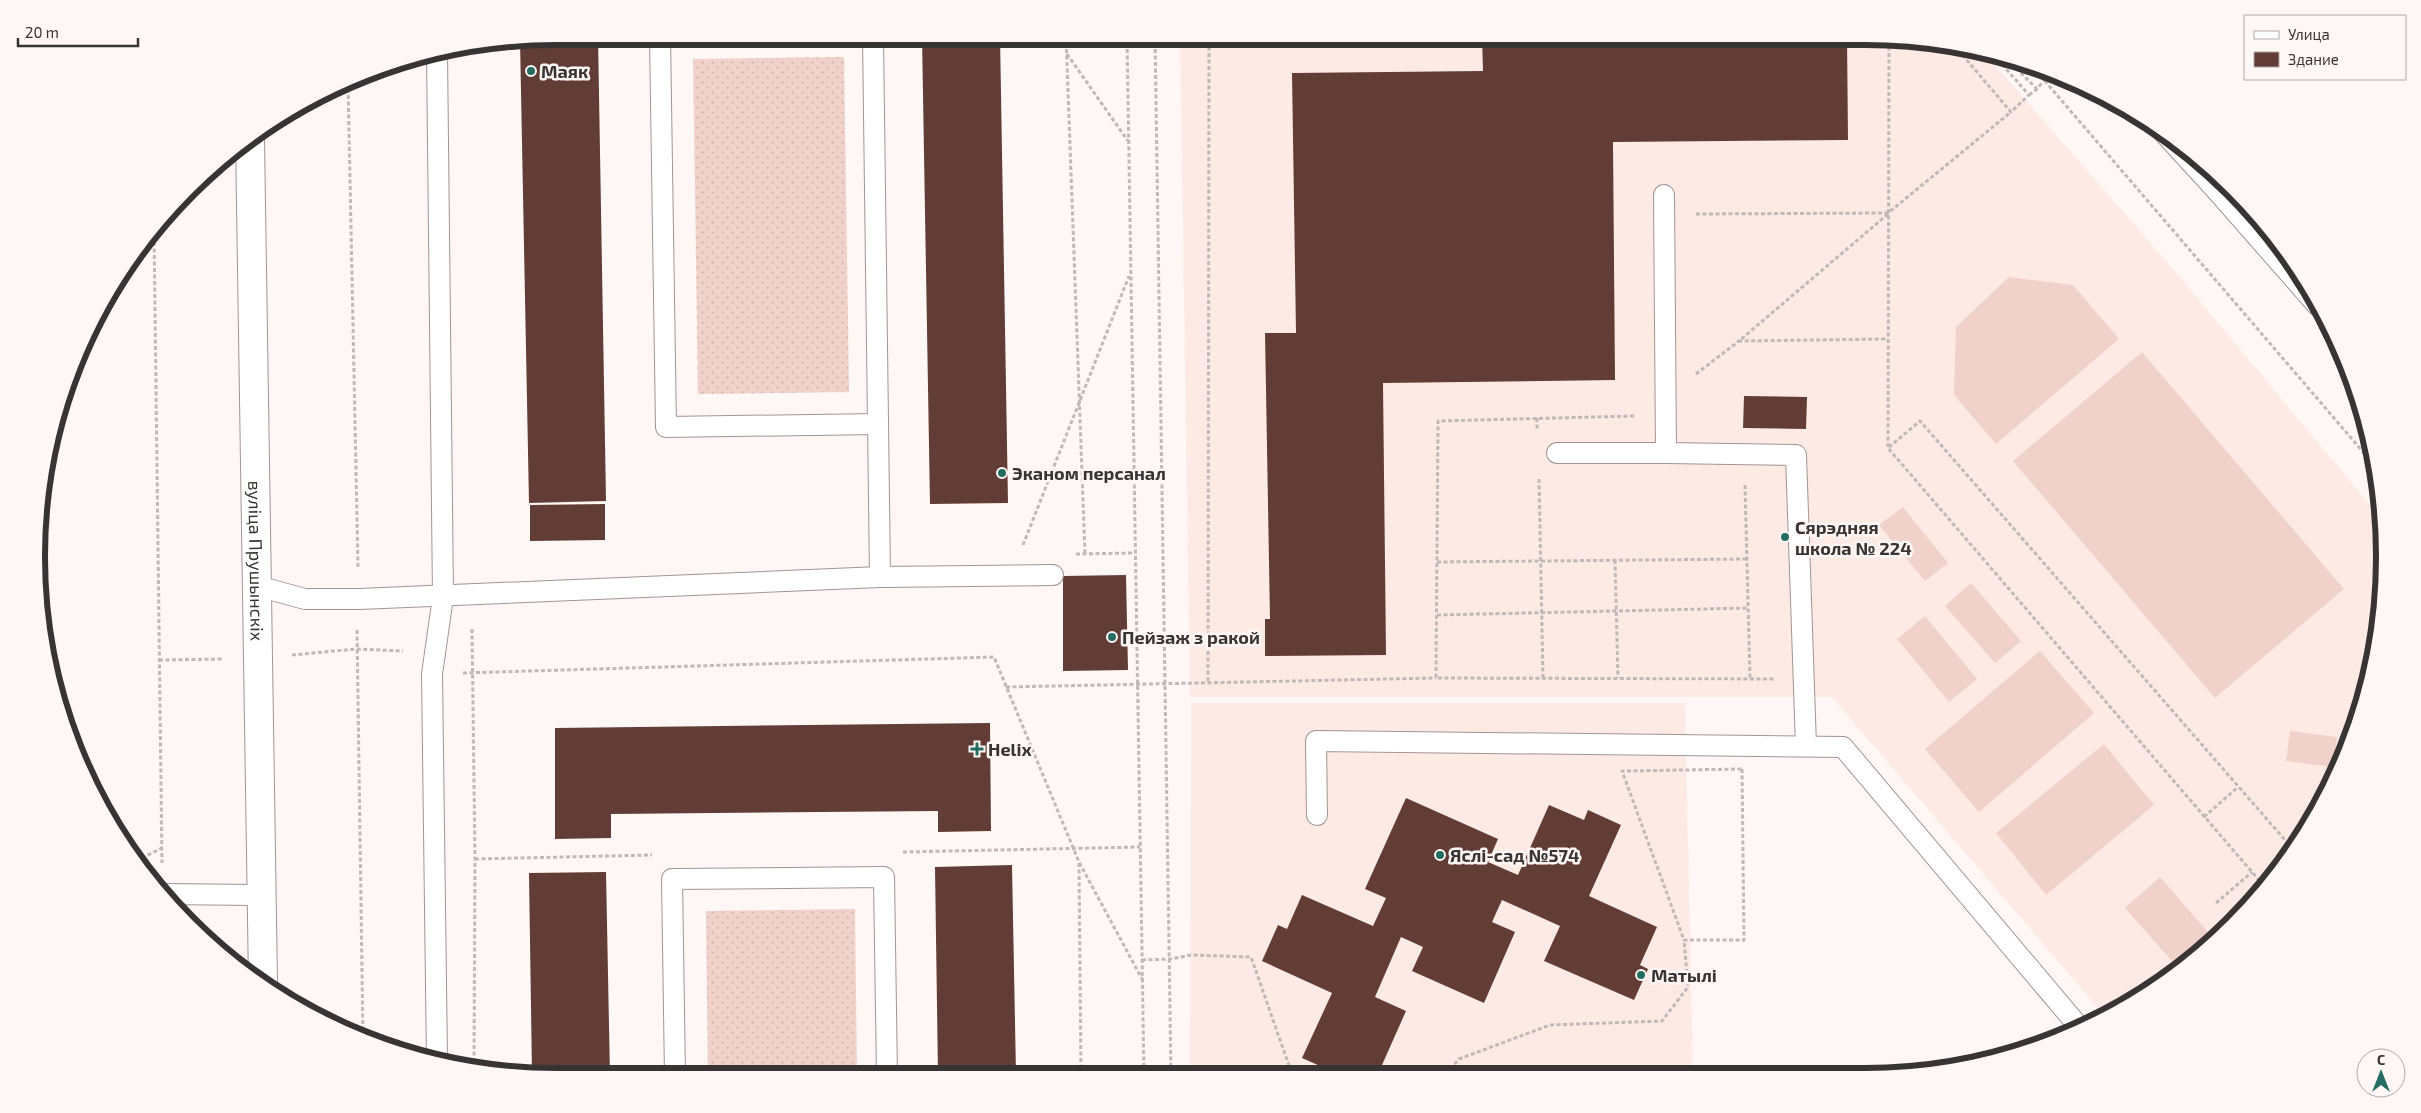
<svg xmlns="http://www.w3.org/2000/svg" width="2421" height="1113" viewBox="0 0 2421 1113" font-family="'Exo 2',sans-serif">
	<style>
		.built { fill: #feeae5 }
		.grass { fill: url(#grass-dots) }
		.pitch { fill: #f1d2cb }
		.building { fill: #623d35 }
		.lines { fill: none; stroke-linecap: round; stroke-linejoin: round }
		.lane-casing { stroke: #a09593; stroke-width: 22 }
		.secondary-casing { stroke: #a09593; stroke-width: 30 }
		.path { stroke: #bfb9b8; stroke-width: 3; stroke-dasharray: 4 2.5; stroke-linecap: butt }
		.lane { stroke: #fff; stroke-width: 20 }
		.secondary { stroke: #fff; stroke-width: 28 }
		.poi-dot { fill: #256c62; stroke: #fef7f6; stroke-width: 2 }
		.labels { text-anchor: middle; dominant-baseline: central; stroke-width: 5; stroke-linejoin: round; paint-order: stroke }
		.poi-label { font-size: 18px; font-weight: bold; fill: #383433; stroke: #fef7f6; text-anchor: start }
		.street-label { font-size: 18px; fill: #383433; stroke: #fef7f6 }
		.rim { fill: none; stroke: #383433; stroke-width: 6 }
	</style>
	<defs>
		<pattern id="grass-dots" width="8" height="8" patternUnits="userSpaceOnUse" patternTransform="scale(1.25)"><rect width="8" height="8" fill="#f1d2cb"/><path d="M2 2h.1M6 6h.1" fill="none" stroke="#cfb5af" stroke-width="1.8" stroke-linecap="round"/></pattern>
	</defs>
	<rect width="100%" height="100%" fill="#fef7f6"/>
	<g class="built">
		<polygon points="1180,36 1865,36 1966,46 1984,52 2179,276 2381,518 2385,556 2375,658 2345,755 2277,873 2181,969 2103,1014 1832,697 1190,697"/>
		<polygon points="1191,703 1685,703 1693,1073 1190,1075"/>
	</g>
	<g class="grass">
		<polygon points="844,57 849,392 698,394 693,59"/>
		<polygon points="855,909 857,1076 708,1076 706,911"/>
	</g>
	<g class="pitch">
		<polygon points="2009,277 2073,285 2119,339 1996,444 1954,395 1956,327"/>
		<polygon points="2142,352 2344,589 2215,698 2013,461"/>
		<polygon points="1903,507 1948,563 1925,581 1879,525"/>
		<polygon points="1971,583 2021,641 1995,663 1945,606"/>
		<polygon points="1925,616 1977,679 1949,702 1897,639"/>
		<polygon points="2040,651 2094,713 1979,812 1925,749"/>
		<polygon points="2290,731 2337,737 2333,767 2286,761"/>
		<polygon points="2104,744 2154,805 2046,895 1996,833"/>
		<polygon points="2160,877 2213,938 2180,970 2125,908"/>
	</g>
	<g class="building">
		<polygon points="556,36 598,36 606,501 529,503 520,40"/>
		<polygon points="922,36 1000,36 1008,503 930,504"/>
		<polygon points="1482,36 1847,36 1848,140 1613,142 1615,380 1383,383 1386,655 1265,656 1265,619 1270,619 1265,333 1296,333 1292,73 1483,71"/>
		<polygon points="1744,396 1807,397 1806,429 1743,428"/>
		<polygon points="605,504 605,540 530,541 530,505"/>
		<polygon points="1126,575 1128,670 1063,671 1063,576"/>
		<polygon points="990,723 991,831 938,832 938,811 611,814 611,838 555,839 555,728"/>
		<polygon points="1406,798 1498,839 1488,862 1518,875 1549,805 1584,820 1588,810 1621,825 1589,896 1657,927 1640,965 1648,969 1634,1000 1544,961 1560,926 1502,900 1492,922 1515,932 1484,1003 1412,971 1423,947 1401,937 1375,997 1406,1011 1378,1074 1338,1074 1302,1058 1332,993 1262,961 1278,925 1287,929 1302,895 1373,926 1386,898 1365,889"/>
		<polygon points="1012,865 1016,1075 938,1075 935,867"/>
		<polygon points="606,872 610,1077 532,1074 529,873"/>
	</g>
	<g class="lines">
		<defs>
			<g id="lane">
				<polyline points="660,36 666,427 878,424"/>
				<polyline points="873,36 880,577"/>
				<polyline points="2163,132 2217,191 2227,184"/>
				<polyline points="2217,191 2317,305"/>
				<polyline points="1664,195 1666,453 1796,455 1806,746"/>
				<polyline points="1557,453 1666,453"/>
				<polyline points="257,586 305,599 359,599 880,577 1053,575"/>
				<polyline points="1317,815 1316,741 1843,747 2080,1028"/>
				<polyline points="163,894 262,895"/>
				<polyline points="437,1061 432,674 443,597 437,51"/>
				<polyline points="675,1076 672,879 884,877 887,1076"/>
			</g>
			<g id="secondary">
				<path id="s1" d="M250 139 263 983"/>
			</g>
		</defs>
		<use href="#lane" class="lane-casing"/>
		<use href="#secondary" class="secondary-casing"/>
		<g class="path">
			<polyline points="1066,36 1085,554"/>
			<polyline points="1127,36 1144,1075"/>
			<polyline points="1155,36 1171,1075"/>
			<polyline points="1954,45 2011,112 2029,95 1993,54"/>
			<polyline points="1067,54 1128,141"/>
			<polyline points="2007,59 2037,89 2051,72"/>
			<polyline points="2032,66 2376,467"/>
			<polyline points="348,82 358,568"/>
			<polyline points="2029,95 2037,89"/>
			<polyline points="1696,214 1888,213 2011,112"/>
			<polyline points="1888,214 1739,341 1888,339"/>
			<polyline points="154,229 162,863"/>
			<polyline points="1696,374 1739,341"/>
			<polyline points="1634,416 1438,421 1436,678 1774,679"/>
			<polyline points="1537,418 1537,430"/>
			<polyline points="1888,447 1889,39"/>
			<polyline points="1539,479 1543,678"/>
			<polyline points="1745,485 1750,679"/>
			<polyline points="1023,545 1129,276"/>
			<polyline points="1076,554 1135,553"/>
			<polyline points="1615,560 1618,678"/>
			<polyline points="1437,562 1747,559"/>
			<polyline points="1437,615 1748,608"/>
			<polyline points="472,629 475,859 474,1069"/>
			<polyline points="357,630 363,1039"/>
			<polyline points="292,655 356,649 403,651"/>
			<polyline points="159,660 223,659"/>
			<polyline points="463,673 994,657 1079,862 1142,979"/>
			<polyline points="1208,681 1209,36"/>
			<polyline points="1006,687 1436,678"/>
			<polygon points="1742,769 1744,940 1684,940 1622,771"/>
			<polyline points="2204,817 2238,787"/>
			<polyline points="903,852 1140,847"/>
			<polyline points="475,859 652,855"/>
			<polyline points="136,861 162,848"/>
			<polyline points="1079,863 1081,1075"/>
			<polyline points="2264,886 1888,448 1920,421 2292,848"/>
			<polyline points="2216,903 2252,872"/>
			<polyline points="1142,960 1170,959 1191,955 1251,957 1292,1074"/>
			<polyline points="1446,1074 1459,1059 1550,1025 1662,1021 1688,987 1684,940"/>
		</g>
		<use href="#lane" class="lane"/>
		<use href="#secondary" class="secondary"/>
	</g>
	<g class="poi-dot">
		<circle cx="531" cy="71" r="5"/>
		<circle cx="1002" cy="473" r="5"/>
		<circle cx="1785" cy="537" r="5"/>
		<circle cx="1112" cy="637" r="5"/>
		<path d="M974.5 741.5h5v5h5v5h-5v5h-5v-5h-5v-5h5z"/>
		<circle cx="1440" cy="855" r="5"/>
		<circle cx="1641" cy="975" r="5"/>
	</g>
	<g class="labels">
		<g class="poi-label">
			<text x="541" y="71">Маяк</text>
			<text x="1012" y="473">Эканом персанал</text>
			<text x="1795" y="527">Сярэдняя<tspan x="1795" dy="21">школа № 224</tspan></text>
			<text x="1122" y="637">Пейзаж з ракой</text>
			<text x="988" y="749">Helix</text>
			<text x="1450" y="855">Яслі-сад №574</text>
			<text x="1651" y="975">Матылі</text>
		</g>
		<g class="street-label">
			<text stroke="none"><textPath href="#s1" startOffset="422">вуліца Прушынскіх</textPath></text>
		</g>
	</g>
	<path d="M0 0H2421V1113H0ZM556 45H1865A511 511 0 0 1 2376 556V557A511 511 0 0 1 1865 1068H556A511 511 0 0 1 45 557V556A511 511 0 0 1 556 45Z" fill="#fef7f6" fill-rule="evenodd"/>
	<path class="rim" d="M556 45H1865A511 511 0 0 1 2376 556V557A511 511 0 0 1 1865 1068H556A511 511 0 0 1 45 557V556A511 511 0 0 1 556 45Z"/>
	<rect x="2244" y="15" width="162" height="65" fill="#fef7f6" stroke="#afa9a8"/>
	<rect x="2254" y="31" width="25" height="8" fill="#ffffff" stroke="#afa9a8"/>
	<text x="2288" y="40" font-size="15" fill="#383433">Улица</text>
	<rect x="2254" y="52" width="25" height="15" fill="#623d35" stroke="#afa9a8"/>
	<text x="2288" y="65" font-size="15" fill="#383433">Здание</text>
	<g transform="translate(2381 1073)"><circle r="24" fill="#fef7f6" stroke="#afa9a8"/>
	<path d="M0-4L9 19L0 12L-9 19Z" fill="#256c62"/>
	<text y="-8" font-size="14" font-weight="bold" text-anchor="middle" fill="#383433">С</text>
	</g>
	<path d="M18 38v8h120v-8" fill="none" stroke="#383433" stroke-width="2.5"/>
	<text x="25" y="38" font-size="15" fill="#383433" stroke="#fef7f6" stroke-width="4" paint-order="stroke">20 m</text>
</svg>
